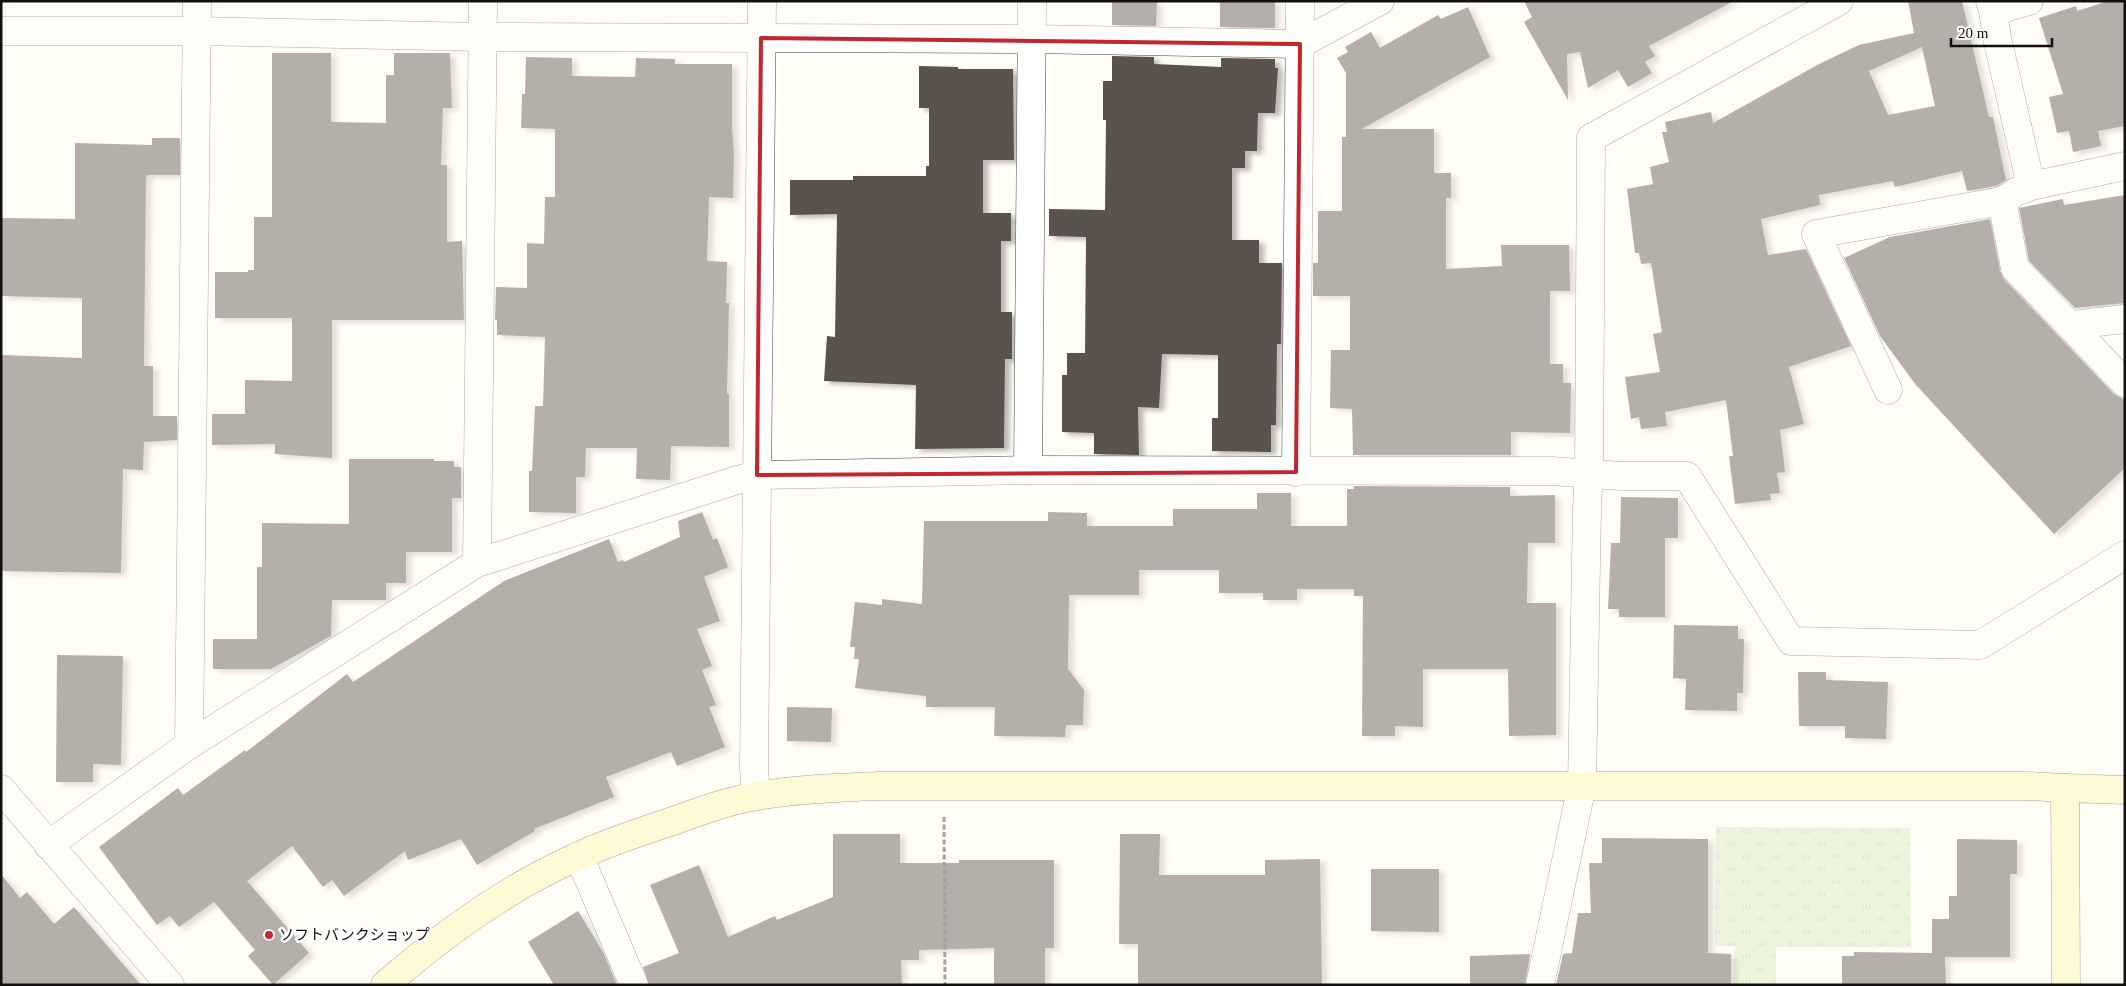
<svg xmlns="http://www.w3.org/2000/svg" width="2126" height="986" viewBox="0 0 2126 986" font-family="'Times New Roman','Noto Sans JP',serif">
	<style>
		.grass { fill: url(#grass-tufts) }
		.building { fill: #5a524d; fill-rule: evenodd; filter: url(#shadow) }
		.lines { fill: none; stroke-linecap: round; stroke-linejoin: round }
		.street-casing { stroke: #444; stroke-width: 29 }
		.secondary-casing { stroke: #333; stroke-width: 29 }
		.path { stroke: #333; stroke-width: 3; stroke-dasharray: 5 2.5; stroke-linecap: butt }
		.street { stroke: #fff; stroke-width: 28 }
		.secondary { stroke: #fff6b0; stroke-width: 28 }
		.marked { fill: none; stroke: #c4262e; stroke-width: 4; stroke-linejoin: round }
		.poi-dot { fill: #c4262e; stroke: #fff; stroke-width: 2 }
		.labels { text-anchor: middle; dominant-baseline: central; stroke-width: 5; stroke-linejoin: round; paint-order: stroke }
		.poi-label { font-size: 15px; fill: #111; stroke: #fff; text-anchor: start }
	</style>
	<defs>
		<pattern id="grass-tufts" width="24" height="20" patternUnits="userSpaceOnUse" patternTransform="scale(1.25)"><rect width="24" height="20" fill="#d5ebbd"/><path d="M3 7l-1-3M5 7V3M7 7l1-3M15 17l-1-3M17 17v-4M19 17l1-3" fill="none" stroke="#b6c8a1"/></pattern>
		<filter id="shadow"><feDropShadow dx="5.5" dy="3" stdDeviation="2.5" flood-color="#0004"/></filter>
	</defs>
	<rect width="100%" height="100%" fill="#fffdf5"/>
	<polygon class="grass" points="1716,827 1910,828 1911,947 1776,947 1776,985 1734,985 1735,946 1715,946"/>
	<g class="building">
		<polygon points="1112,1 1157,1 1156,26 1112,25"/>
		<polygon points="1220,1 1275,1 1275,28 1220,27"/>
		<polygon points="1524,1 1734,1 1649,46 1655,56 1645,62 1652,73 1628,87 1618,70 1588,88 1580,52 1567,54 1568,100 1524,22 1532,17"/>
		<path d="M1908 1H1962L1989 117H1993L2006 180 1996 186 1967 191 1962 171 1895 187 1893 181 1819 195 1820 205 1761 219 1768 255 1806 249 1851 346 1789 367 1804 424 1780 430 1785 472 1777 473 1780 493 1770 494 1771 500 1735 504 1729 456H1733L1726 400 1665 412 1667 426 1641 429 1639 417 1631 419 1625 377 1660 372 1653 334 1662 332 1651 263 1641 264 1639 253H1635L1627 189 1653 184 1650 167 1669 162 1662 132H1667L1665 122 1711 112 1713 123 1819 64 1859 45 1914 33ZM1922 47 1935 106 1888 115 1869 71Z"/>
		<polygon points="2108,1 2125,1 2125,126 2098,131 2101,146 2073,152 2069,131 2057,133 2049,97 2063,94 2039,18 2076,6 2077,11"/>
		<polygon points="1468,7 1490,57 1362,129 1434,129 1434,173 1451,173 1451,198 1446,198 1446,269 1502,266 1501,245 1569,245 1570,291 1550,291 1550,364 1563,364 1563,383 1571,383 1570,433 1511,432 1511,455 1353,455 1352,409 1330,408 1331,350 1350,350 1350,296 1313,296 1313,263 1318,263 1318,211 1342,211 1342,137 1346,137 1346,73 1337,58 1348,52 1345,47 1371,32 1380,48 1438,15 1441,19"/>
		<polygon points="272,53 331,53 331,122 386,123 386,75 394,75 394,53 450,53 452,108 443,108 441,165 447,165 447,242 462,241 464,320 332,320 332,458 275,454 275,444 212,445 212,414 245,414 245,380 292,381 292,318 215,318 215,272 248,272 248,270 254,270 254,217 272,217"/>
		<polygon points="1112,56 1154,57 1154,64 1221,67 1221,58 1275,59 1275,68 1278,68 1275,113 1258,113 1257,151 1245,151 1245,168 1232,168 1232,240 1259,240 1259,263 1282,263 1281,344 1277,344 1276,425 1271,425 1271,452 1212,451 1212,418 1218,418 1218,355 1162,354 1159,408 1138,407 1139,455 1094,454 1094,433 1062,432 1062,375 1067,375 1067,353 1085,353 1086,237 1049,236 1049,209 1105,210 1106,120 1103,120 1103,81 1112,81"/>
		<polygon points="526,57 572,58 572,76 635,77 636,58 675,59 675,64 732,64 732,127 734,154 733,198 709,197 707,261 727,262 726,303 729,303 727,394 729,394 729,447 671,446 670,480 636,479 637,448 586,448 585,477 576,477 576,513 529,512 529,471 532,471 535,406 543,406 545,337 497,335 497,320 495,320 496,287 527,288 527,243 544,244 545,197 555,197 555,129 521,128 522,94 525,94"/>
		<polygon points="919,66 958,67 958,69 1013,69 1014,160 983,160 983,213 1011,213 1011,241 1001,241 1001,312 1012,312 1012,359 1005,359 1004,448 915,449 916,385 824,381 827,336 835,337 837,214 790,215 790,180 853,180 853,176 926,176 926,166 929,166 929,108 919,108"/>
		<polygon points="152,138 180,138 180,175 148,175 146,177 144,366 153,366 153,416 177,416 177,440 144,442 143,470 123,469 121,573 1,571 1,355 82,358 82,298 1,296 1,218 75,219 75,143 152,145"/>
		<polygon points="2125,195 2125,303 2075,308 2029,261 2019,208 2063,199 2064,205"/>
		<polygon points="1990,219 2000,271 2004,279 2114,394 2125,400 2125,468 2054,534 1916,385 1880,336 1844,258 1890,237"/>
		<polygon points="349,459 434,459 434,461 454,461 454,467 461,467 461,498 452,498 452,552 406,552 406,583 386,583 386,600 332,600 331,636 271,669 213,669 213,639 257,639 257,567 262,567 262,523 349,524"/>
		<polygon points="1354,486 1510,487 1510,496 1555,495 1555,543 1528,543 1527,603 1556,603 1556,735 1509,736 1508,669 1423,669 1423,727 1395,726 1395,736 1362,736 1363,596 1354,596 1354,589 1297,589 1297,600 1263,600 1263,593 1219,593 1219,570 1139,570 1139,595 1069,595 1068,669 1084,690 1083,725 1066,725 1065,737 994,736 995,707 926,707 926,696 855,688 859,659 854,659 855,647 850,647 855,602 882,605 882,599 922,604 924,521 1048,521 1048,512 1087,513 1087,526 1173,526 1173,509 1257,509 1257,493 1291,493 1291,526 1347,526 1347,489 1354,489"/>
		<polygon points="1621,497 1678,498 1678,538 1665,538 1665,617 1619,617 1619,609 1608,609 1611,543 1620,543"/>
		<polygon points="702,512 713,540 717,538 728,567 704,577 720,621 697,629 712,666 702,670 716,705 709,707 725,747 677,766 671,752 606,777 614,797 534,829 535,831 477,865 461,839 408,860 405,851 344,896 332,880 323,887 292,846 247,881 309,953 273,985 248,956 255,950 214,902 179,927 170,916 157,925 99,847 178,788 183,795 245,750 246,752 347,674 353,682 504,581 609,539 618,562 623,560 624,562 680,537 678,521"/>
		<polygon points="1674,625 1738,626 1738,639 1744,639 1743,693 1737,693 1737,711 1685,710 1686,679 1673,678"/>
		<polygon points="57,655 123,656 121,765 93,764 93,782 56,782"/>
		<polygon points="1798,672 1826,672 1826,680 1888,682 1886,739 1845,738 1845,726 1799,726"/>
		<polygon points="787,707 832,708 831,742 787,741"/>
		<polygon points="833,834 900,834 900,863 959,863 959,860 1054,860 1054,948 1045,948 1045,985 994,985 994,948 919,950 919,960 901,960 902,985 649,985 643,967 679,953 650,885 699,865 728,937 775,916 777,920 833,897"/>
		<polygon points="1120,834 1160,834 1159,875 1265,875 1265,860 1320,859 1322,985 1138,985 1138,944 1119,944"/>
		<polygon points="1602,838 1708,839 1708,953 1731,954 1731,985 1556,985 1563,954 1572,953 1578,913 1591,913 1589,863 1602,863"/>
		<polygon points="1957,839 2017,840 2017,874 2010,874 2010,957 1945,957 1946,985 1842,985 1842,956 1854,956 1854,952 1932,953 1932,919 1949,919 1949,896 1957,896"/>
		<polygon points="1371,869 1439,869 1439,932 1371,931"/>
		<polygon points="1,874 20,898 27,892 54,924 74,907 141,985 1,985"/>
		<polygon points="578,911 603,952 617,985 554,985 528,942"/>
		<polygon points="1530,954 1525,985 1470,985 1470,956"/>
	</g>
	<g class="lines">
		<defs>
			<g id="street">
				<polyline points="1990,1 1993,11 2029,1"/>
				<polyline points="1993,11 1997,38 2031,186"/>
				<polyline points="1,31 196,31 483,37 1031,39 1300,44 1380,1"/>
				<polyline points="2002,201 2015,268 2125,383"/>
				<polyline points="2071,325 2125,319"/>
				<polyline points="1888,390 1816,234 2002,201 2016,192 2031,186 2125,166"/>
				<polyline points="1028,470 1032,1"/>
				<polyline points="1296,472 1300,1"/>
				<polyline points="477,563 483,1"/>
				<polyline points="189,745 197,1"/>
				<polyline points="1,789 170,985"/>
				<polyline points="756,796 754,768 762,1"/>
				<polyline points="48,845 189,745 477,563 737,480 757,475 1028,470 1551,471 1621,476 1687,476 1791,641 1980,645 2125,555"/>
				<polyline points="579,856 634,985"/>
				<polyline points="1540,985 1582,785 1587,508 1589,473 1591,138 1839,1"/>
			</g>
			<g id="secondary">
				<path d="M385 985C443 934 510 886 581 855 609 842 640 832 670 822 698 812 727 801 757 796 797 789 838 788 878 786H2027L2065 788"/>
				<polyline points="2066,985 2065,788 2125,790"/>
			</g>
		</defs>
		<use href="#street" class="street-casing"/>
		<use href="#secondary" class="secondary-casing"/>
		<polyline class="path" points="944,817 945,985"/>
		<use href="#street" class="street"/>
		<use href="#secondary" class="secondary"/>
	</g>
	<path d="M0 0H2126V986H0ZM761 38 1300 44 1296 472 757 475Z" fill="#fffdf5" fill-opacity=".55" fill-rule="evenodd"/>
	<path class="marked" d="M761 38 1300 44 1296 472 757 475Z"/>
	<circle class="poi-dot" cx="269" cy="935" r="5"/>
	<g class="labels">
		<g class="poi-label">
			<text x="279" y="935">ソフトバンクショップ</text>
		</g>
	</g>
	<rect width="2126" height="986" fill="none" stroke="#111111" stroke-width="5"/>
	<path d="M1951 38v8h101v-8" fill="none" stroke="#111111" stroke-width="2.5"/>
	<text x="1958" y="38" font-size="15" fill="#111111" stroke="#ffffff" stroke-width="4" paint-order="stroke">20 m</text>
</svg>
